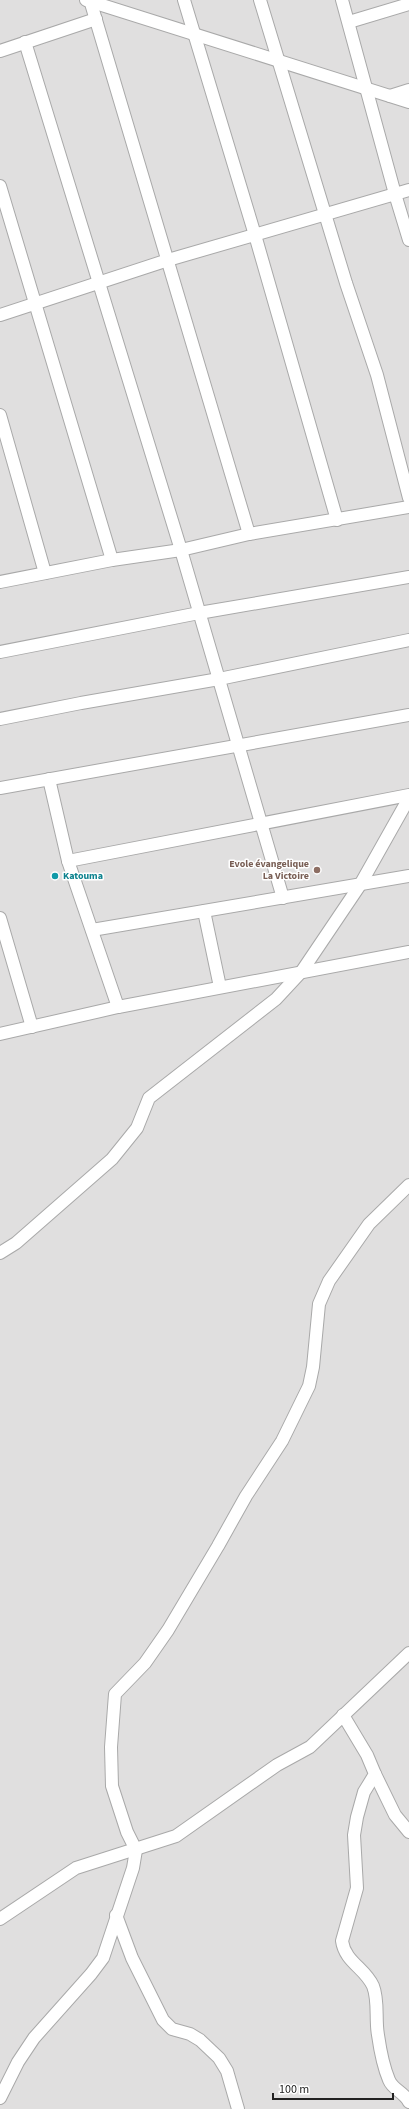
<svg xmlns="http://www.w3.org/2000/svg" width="409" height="2109" viewBox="0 0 409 2109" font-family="'Source Sans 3',sans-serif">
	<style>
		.residential { fill: #e0dfdf }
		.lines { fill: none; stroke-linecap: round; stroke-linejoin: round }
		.minor-casing { stroke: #a9a9a9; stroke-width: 14 }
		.minor { stroke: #fff; stroke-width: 12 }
		.education-dot { fill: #8d6e63; stroke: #fff; stroke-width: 1.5 }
		.culture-dot { fill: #0f9aa8; stroke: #fff; stroke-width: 1.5 }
		.labels { text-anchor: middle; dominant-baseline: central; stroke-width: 3; stroke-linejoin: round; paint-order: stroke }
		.education-label { font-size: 10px; font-weight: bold; fill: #785e54; stroke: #fff; text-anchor: end }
		.culture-label { font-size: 10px; font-weight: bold; fill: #0d838f; stroke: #fff; text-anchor: start }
	</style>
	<rect width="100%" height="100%" fill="#f2efe9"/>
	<rect class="residential" x="0" y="0" width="409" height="2109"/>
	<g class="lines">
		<defs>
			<g id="minor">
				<polyline points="86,0 409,102"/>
				<polyline points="90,0 249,534"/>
				<polyline points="184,0 255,235 337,520"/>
				<polyline points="260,0 346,283 377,375 409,498"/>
				<polyline points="342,0 395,194 409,240"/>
				<polyline points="349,22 409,4"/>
				<polyline points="25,42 181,550 283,898"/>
				<polyline points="0,51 96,19"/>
				<polyline points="390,96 409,90"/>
				<polyline points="0,186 112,560"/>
				<polyline points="0,315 168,260 409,190"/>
				<polyline points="0,415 45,573"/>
				<polyline points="0,582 112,560 181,550 249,534 409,507"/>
				<polyline points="0,652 199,613 409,577"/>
				<polyline points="0,719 81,703 219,679 409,640"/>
				<polyline points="49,779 68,861 118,1007"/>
				<polyline points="0,788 409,715"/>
				<polyline points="68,861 409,795"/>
				<polyline points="204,911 220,987"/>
				<polyline points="0,918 32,1027"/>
				<polyline points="92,930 409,876"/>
				<polyline points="0,1034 118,1007 409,952"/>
				<polyline points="0,1253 16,1243 112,1159 137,1128 149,1098 276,999 302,971 360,885 409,798"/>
				<path d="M343 1715 367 1755 375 1774 364 1792 357 1817 354 1835 357 1888 342 1941C345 1962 365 1968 373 1986 379 2001 375 2019 378 2035 380 2049 383 2066 389 2080 393 2090 404 2092 409 2102"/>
				<polyline points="375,1774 395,1815 409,1832"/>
				<polyline points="116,1915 132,1958 163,2020 172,2029 190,2034 200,2040 219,2058 227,2071 238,2109"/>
				<polyline points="0,1919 76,1868 176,1836 277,1765 310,1747 409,1653"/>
				<polyline points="0,2098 18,2062 34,2038 91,1974 103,1958 133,1868 136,1850 127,1832 112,1786 111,1747 115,1694 145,1663 168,1630 218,1546 246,1496 282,1441 309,1386 313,1367 319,1304 329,1281 369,1224 409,1185"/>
			</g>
		</defs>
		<use href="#minor" class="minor-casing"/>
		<use href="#minor" class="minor"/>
	</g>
	<circle class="education-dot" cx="317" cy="870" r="4"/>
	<circle class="culture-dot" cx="55" cy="876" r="4"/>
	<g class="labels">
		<g class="education-label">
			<text x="309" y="864">Evole évangelique<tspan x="309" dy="12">La Victoire</tspan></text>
		</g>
		<g class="culture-label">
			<text x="63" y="876">Katouma</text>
		</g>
	</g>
	<path d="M273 2093v6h120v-6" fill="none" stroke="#222222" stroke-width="2"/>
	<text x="279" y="2093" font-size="12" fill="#222222" stroke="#ffffff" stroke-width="3" paint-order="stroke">100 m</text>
</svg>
